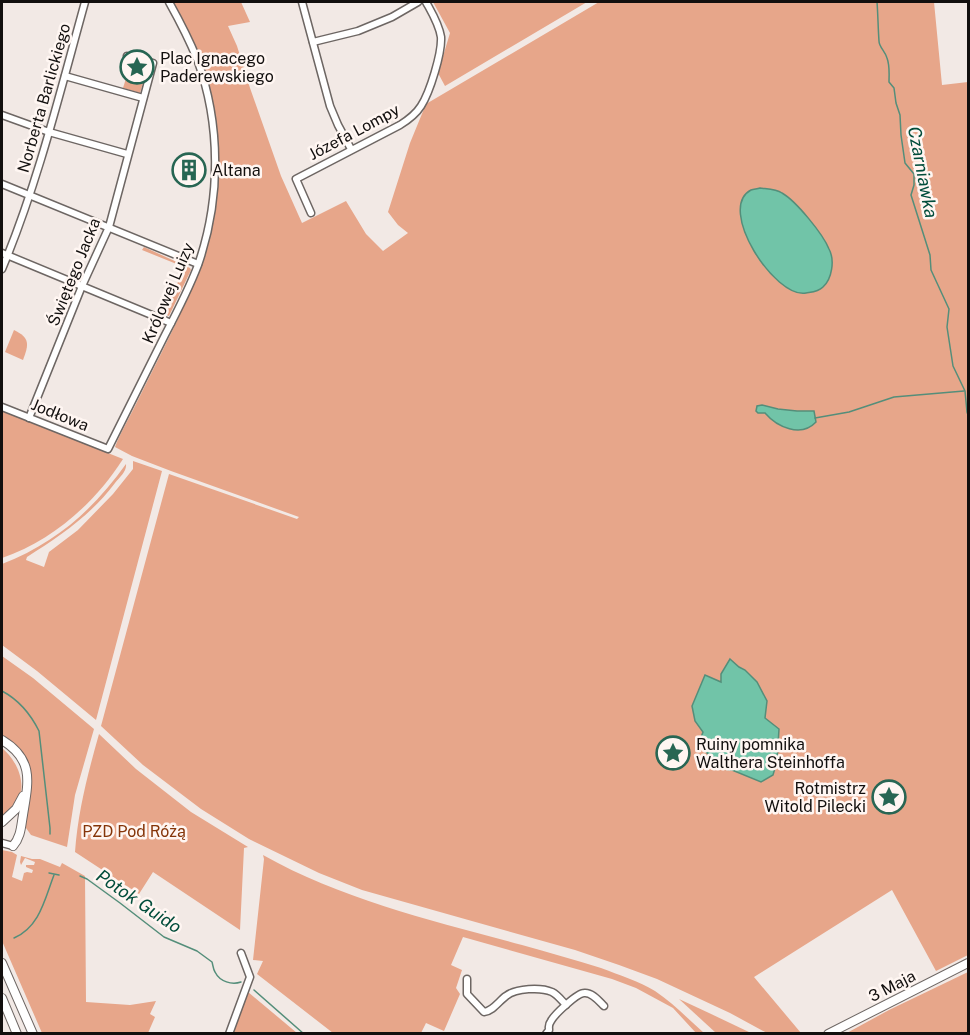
<svg xmlns="http://www.w3.org/2000/svg" width="970" height="1035" viewBox="0 0 970 1035" font-family="'Public Sans',sans-serif">
	<style>
		.green { fill: #e7a68a }
		.water { fill: #71c4a8; stroke: #548e7a; stroke-width: 1.5 }
		.lines { fill: none; stroke-linecap: round; stroke-linejoin: round }
		.stream { stroke: #548e7a; stroke-width: 1.5 }
		.minor-casing { stroke: #6d6663; stroke-width: 9 }
		.major-casing { stroke: #6d6663; stroke-width: 10 }
		.minor { stroke: #fff; stroke-width: 6 }
		.major { stroke: #fff; stroke-width: 8 }
		.labels { text-anchor: middle; dominant-baseline: central; stroke-width: 5; stroke-linejoin: round; paint-order: stroke }
		.poi-label { font-size: 16px; fill: #120f0e; stroke: #fff6f2; text-anchor: start }
		.street-label { font-size: 16px; fill: #120f0e; stroke: #fff6f2 }
		.park-label { font-size: 16px; fill: #853509; stroke: #fff6f2 }
		.water-label { font-size: 18px; font-style: italic; fill: #024d3b; stroke: #fff6f2 }
	</style>
	<rect width="100%" height="100%" fill="#f2e9e5"/>
	<g class="green">
		<path d="M172 2H241L250 22 228 26 237 46 250 88 281 176 302 223 346 201 366 234 383 251 408 233 398 225 388 212 410 143 426 104 599 2H934L942 85 968 82V955L936 971 892 890 754 977 801 1033H767L730 1013 657 979 619 965 575 950 362 890 319 873 249 839 201 809 143 765 101 726 169 474 297 519 299 517 171 471 132 456 115 447C120 434 128 420 135 406 153 369 172 333 189 295 233 194 227 97 172 2Z"/>
		<polygon points="433,2 587,2 445,86 438,73 450,33"/>
		<polygon points="131,62 148,66 140,93 123,88"/>
		<polygon points="144,247 190,268 191,270 169,316 161,313 163,308 167,309 184,267 142,250"/>
		<path d="M14 330C30 338 29 344 23 360L5 352Z"/>
		<path d="M2 411 123 459C95 503 52 541 2 558Z"/>
		<path d="M133 461 162 471 96 720 37 671 2 645V564C56 543 93 510 126 464 127 471 120 477 115 483 91 515 60 536 27 557L26 560 44 567 49 552 78 530 113 494 133 469Z"/>
		<polygon points="2,656 33,678 94,729 75,795 67,847 31,835 26,828 26,824 24,824 28,770 2,739"/>
		<path d="M99 734 136 769 191 812 248 847 244 848 240 930 153 872 139 894 75 852C78 811 88 773 99 734Z"/>
		<path d="M2 748C19 762 30 790 13 809 10 812 5 815 2 817Z"/>
		<polygon points="2,850 12,852 17,855 12,877 22,881 24,873 27,872 32,873 33,870 26,867 26,865 34,865 35,862 25,858 21,865 20,862 21,856 32,859 40,859 60,867 62,863 85,876 86,1002 130,1005 156,1001 150,1014 155,1017 148,1033 42,1033 2,941"/>
		<path d="M263 855C343 900 434 921 522 945 548 952 575 960 601 968 619 975 639 981 655 991 673 1003 688 1019 704 1033H696L673 1008 636 988 612 979 463 937 451 965 462 970 456 988 460 994 444 1031 426 1023 421 1033H333L257 974 263 961 253 960 264 859Z"/>
		<polygon points="968,972 968,1033 845,1034 889,1010"/>
		<polygon points="248,992 297,1033 232,1033"/>
		<polygon points="679,999 709,1013 751,1033 716,1033"/>
	</g>
	<g class="water">
		<path d="M760 188C767 189 776 189 782 193 796 201 823 234 829 249 835 260 832 279 823 287 818 292 812 292 806 293 775 299 716 208 751 190 754 189 757 189 760 188Z"/>
		<path d="M762 405 778 409 797 411H814L816 422C801 438 777 427 765 413H758L756 411 757 406Z"/>
		<polygon points="730,659 739,667 745,670 757,682 767,701 765,718 779,729 777,761 773,775 761,782 732,770 723,769 707,753 700,740 703,732 695,721 692,706 705,675 721,682 721,674"/>
	</g>
	<g class="lines">
		<g class="stream">
			<path d="M877 2C878 15 878 27 879 41 879 47 885 51 887 58 890 66 889 74 889 82L894 88 896 103 900 115 901 135 905 163 914 174V185L911 195 930 255 931 270 949 309 947 327 953 366 965 391 967 412 968 415"/>
			<polyline points="815,418 849,412 894,397 964,391"/>
			<path d="M2 691C19 700 30 713 39 731L50 828V834"/>
			<polyline points="49,873 59,875"/>
			<path d="M80 876 87 879 120 903 164 937 197 951 212 962C213 965 213 969 215 972 220 982 232 985 241 982"/>
			<path d="M14 938C40 927 45 898 54 875"/>
			<polyline points="254,990 304,1034"/>
		</g>
		<defs>
			<g id="minor">
				<polyline points="302,2 330,106 338,125 351,149"/>
				<polyline points="313,42 358,31 392,17 418,2"/>
				<polyline points="65,76 143,98"/>
				<polyline points="2,115 49,132 127,154"/>
				<polyline points="2,184 198,264"/>
				<path d="M311 213 296 179 400 125C408 120 416 114 421 106 430 92 442 53 441 37 439 24 432 13 426 2"/>
				<polyline points="2,253 171,323"/>
				<path d="M2 269C38 183 60 92 85 2"/>
				<path d="M2 407 108 449C127 411 146 373 165 335 177 312 189 289 198 265 221 199 221 124 197 59 189 39 179 20 169 2"/>
				<polyline points="29,418 82,286 109,227 153,63 127,56"/>
				<polyline points="2,843 13,846"/>
				<path d="M467 979V994L484 1012C493 1011 499 1001 506 996 516 988 541 987 552 992 558 995 562 1001 566 1005"/>
				<polyline points="229,1034 250,977 241,953"/>
				<path d="M546 1034 549 1030C549 1026 548 1025 551 1021 554 1015 577 993 584 993 592 992 599 1001 604 1006"/>
			</g>
			<g id="major">
				<path d="M2 740C35 760 28 783 23 815 21 826 21 837 13 846"/>
				<polyline points="2,822 16,809 23,796"/>
				<polyline points="2,963 33,1034"/>
				<polyline points="2,998 17,1034"/>
				<polyline points="828,1034 968,963"/>
			</g>
		</defs>
		<use href="#minor" class="minor-casing"/>
		<use href="#major" class="major-casing"/>
		<use href="#minor" class="minor"/>
		<use href="#major" class="major"/>
	</g>
	<defs>
		<symbol id="sight-ring" viewBox="-11 -11 22 22"><circle r="9.5" fill="#fff6f2" stroke="#286653" stroke-width="1.5"/><path d="M0-6L1.8-2.2L6-1.7L2.9 1.2L3.7 5.4L0 3.3L-3.7 5.4L-2.9 1.2L-6-1.7L-1.8-2.2Z" fill="#286653"/></symbol>
		<symbol id="building-ring" viewBox="-11 -11 22 22"><circle r="9.5" fill="#fff6f2" stroke="#286653" stroke-width="1.5"/><path d="M-4-6H4V6H1V3H-1V6H-4ZM-2.5-4.3h1.7v1.8h-1.7ZM.8-4.3h1.7v1.8H.8ZM-2.5-1h1.7V.8h-1.7ZM.8-1h1.7V.8H.8Z" fill="#286653"/></symbol>
	</defs>
	<g fill-rule="evenodd">
		<use href="#sight-ring" x="118" y="48" width="38" height="38"/>
		<use href="#building-ring" x="170" y="151" width="38" height="38"/>
		<use href="#sight-ring" x="654" y="734" width="38" height="38"/>
		<use href="#sight-ring" x="870" y="778" width="38" height="38"/>
	</g>
	<g class="labels">
		<g class="poi-label">
			<text x="160" y="58">Plac Ignacego<tspan x="160" dy="18">Paderewskiego</tspan></text>
			<text x="212" y="170">Altana</text>
			<text x="696" y="744">Ruiny pomnika<tspan x="696" dy="18">Walthera Steinhoffa</tspan></text>
			<text x="866" y="788" text-anchor="end">Rotmistrz<tspan x="866" dy="18">Witold Pilecki</tspan></text>
		</g>
		<g class="street-label">
			<text transform="translate(44 98) rotate(-74)">Norberta Barlickiego</text>
			<text transform="translate(354 132) rotate(-28)">Józefa Lompy</text>
			<text transform="translate(74 272) rotate(-68)">Świętego Jacka</text>
			<text transform="translate(168 293) rotate(-67)">Królowej Luizy</text>
			<text transform="translate(60 415) rotate(22)">Jodłowa</text>
			<text transform="translate(892 986) rotate(-27)">3 Maja</text>
		</g>
		<g class="park-label">
			<text x="134" y="831">PZD Pod Różą</text>
		</g>
		<g class="water-label">
			<text transform="translate(923 172) rotate(79)">Czarniawka</text>
			<text transform="translate(139 901) rotate(34)">Potok Guido</text>
		</g>
	</g>
	<rect width="970" height="1035" fill="none" stroke="#120f0e" stroke-width="6"/>
</svg>
